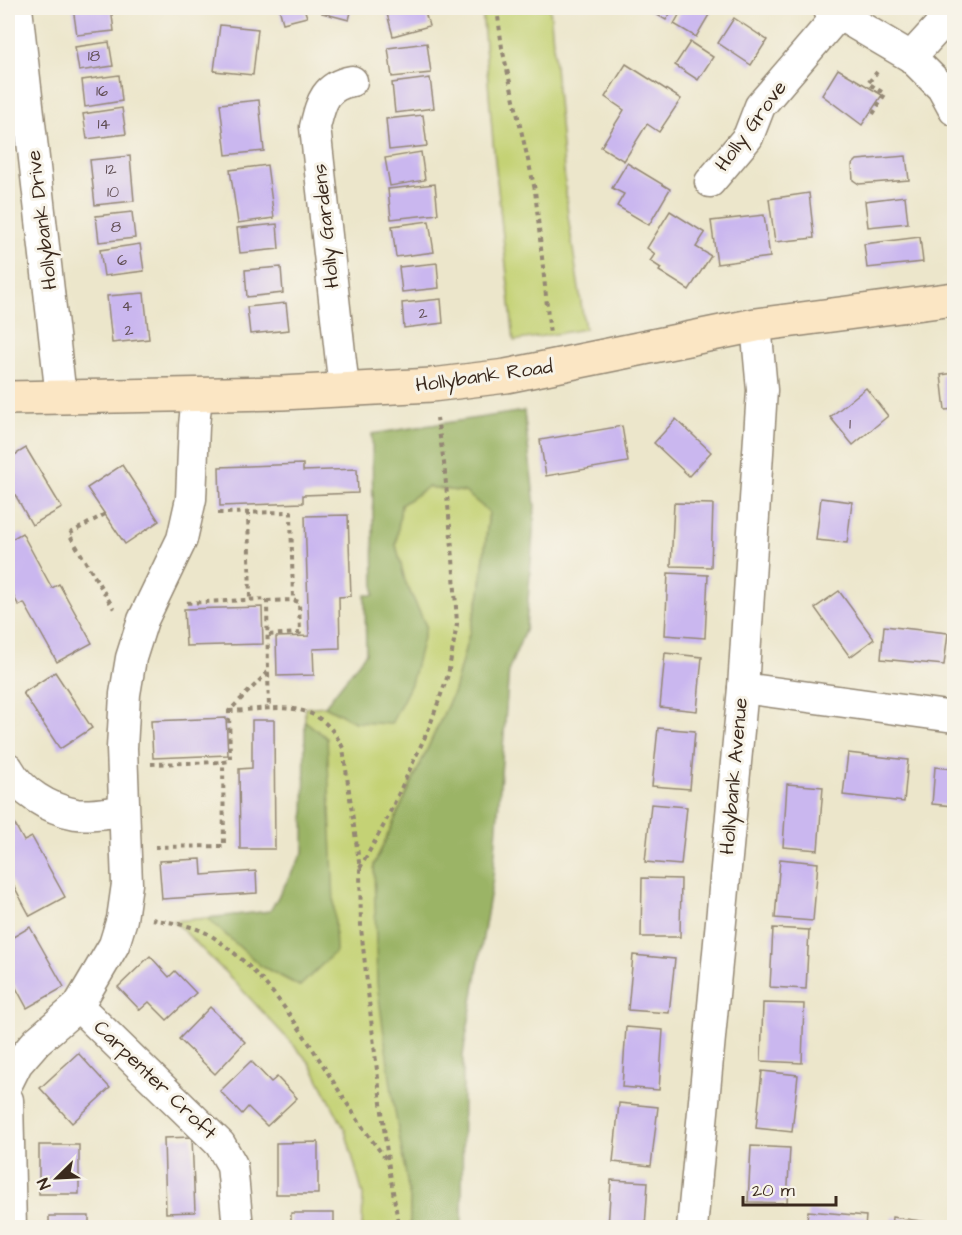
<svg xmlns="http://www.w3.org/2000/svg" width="962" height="1235" viewBox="0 0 962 1235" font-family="'Architects Daughter',sans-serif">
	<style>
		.green { fill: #c4d274; stroke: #807e49; stroke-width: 1.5 }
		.forest { fill: #9bb466; stroke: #6b6f42; stroke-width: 1.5 }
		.building { fill: #cab7ef }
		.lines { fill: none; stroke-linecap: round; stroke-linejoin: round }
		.minor-casing { stroke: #948874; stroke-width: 33 }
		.secondary-casing { stroke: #948874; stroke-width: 36 }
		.path { stroke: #948874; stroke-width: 4; stroke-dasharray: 4.5 4.5; stroke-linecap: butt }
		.minor { stroke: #fff; stroke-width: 30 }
		.secondary { stroke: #fbe6c4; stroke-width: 33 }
		.labels { text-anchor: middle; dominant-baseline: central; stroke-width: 6; stroke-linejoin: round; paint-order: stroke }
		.number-label { font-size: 16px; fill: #5f4d52 }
		.street-label { font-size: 20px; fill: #3b2a1e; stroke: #f7f3e8 }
	</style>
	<rect width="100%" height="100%" fill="#f7f3e8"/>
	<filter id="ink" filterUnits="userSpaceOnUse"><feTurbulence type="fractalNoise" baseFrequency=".0167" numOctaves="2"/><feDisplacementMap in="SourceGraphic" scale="12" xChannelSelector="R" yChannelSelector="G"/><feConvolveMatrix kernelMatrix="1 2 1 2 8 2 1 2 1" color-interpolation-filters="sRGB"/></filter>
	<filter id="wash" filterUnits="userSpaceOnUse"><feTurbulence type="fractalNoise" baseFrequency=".008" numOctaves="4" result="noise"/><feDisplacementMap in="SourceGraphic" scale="24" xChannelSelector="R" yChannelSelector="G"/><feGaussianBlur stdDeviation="1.35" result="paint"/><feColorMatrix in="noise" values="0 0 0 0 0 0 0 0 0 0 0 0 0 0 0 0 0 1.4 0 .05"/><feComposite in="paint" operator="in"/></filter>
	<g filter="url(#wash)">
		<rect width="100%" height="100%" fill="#ece6cb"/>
		<g class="green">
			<polygon points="482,8 550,8 568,216 585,329 514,341 493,142"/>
			<polygon points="428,487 465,492 489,511 480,593 454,691 374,865 410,1199 410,1227 362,1227 363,1195 345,1130 310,1063 232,979 174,921 207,918 261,966 299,986 327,739 305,721 305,708 325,706 355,722 426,626 405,581 396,545 401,505"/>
		</g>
		<g class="forest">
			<polygon points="524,411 535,506 526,628 509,669 493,878 463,1055 462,1227 410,1227 410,1199 393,1100 377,983 374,865 454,691 480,593 489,512 465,492 428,487 401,505 396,545 405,581 426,626 411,684 391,724 355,722 325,706 366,653 365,595 374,595 372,434"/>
			<polygon points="305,721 327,738 336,951 300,986 261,966 207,918 270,911 304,851"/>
		</g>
		<g id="blocks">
			<g class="building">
				<polygon points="73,8 111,8 114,31 77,35"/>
				<polygon points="279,8 304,8 307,17 283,23"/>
				<polygon points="324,8 352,8 349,20 322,13"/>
				<polygon points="396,8 424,8 429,26 393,36 386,10"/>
				<polygon points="645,8 674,8 666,20"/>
				<polygon points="683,8 713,8 696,37 674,24"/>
				<polygon points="734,18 767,40 751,65 718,43"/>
				<polygon points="220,25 258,29 253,75 214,71"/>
				<polygon points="109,42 113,66 79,71 75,47"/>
				<polygon points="690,42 713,57 698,80 675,65"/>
				<polygon points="427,43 431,73 392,77 388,48"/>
				<polygon points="626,64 681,99 659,132 647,124 624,161 601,147 624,110 605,97"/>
				<polygon points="838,69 882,95 862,125 822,95"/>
				<polygon points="119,75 122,101 85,107 82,80"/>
				<polygon points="430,78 434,108 395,113 392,83"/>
				<polygon points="259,100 264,151 226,155 220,104"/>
				<polygon points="122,108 126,134 87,139 83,114"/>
				<polygon points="423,115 427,146 389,150 386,119"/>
				<polygon points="421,152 425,180 390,186 385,158"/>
				<polygon points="130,156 134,201 95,205 90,160"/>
				<polygon points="906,156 909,180 859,184 853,180 852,165 857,160"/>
				<polygon points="627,163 670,189 649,225 617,206 624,194 612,188"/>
				<polygon points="267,165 274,218 238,223 230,170"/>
				<polygon points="435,184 438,214 391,219 388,189"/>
				<polygon points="809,193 814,238 775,242 769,199"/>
				<polygon points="905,196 908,223 868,227 865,201"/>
				<polygon points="670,211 705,233 696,247 711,256 689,290 659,271 661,268 650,261 655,254 647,248"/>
				<polygon points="132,212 135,238 99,242 96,216"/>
				<polygon points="764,215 770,257 717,264 711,221"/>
				<polygon points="429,221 434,252 396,257 392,226"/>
				<polygon points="277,224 279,249 240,253 237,228"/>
				<polygon points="920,237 923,262 867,268 864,244"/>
				<polygon points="140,244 144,271 104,276 100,250"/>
				<polygon points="437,263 439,288 402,292 399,267"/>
				<polygon points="281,267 283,293 247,297 245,270"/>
				<polygon points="144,293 149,339 112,343 107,296"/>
				<polygon points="441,299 443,323 404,328 402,303"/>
				<polygon points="286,303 289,330 250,334 247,307"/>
				<polygon points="954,373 954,409 945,410 941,375"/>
				<polygon points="866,388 888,416 853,445 830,417"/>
				<polygon points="676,419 711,452 689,476 654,443"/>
				<polygon points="622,426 628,462 546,476 540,440"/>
				<polygon points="26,448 62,508 32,525 8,482 8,459"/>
				<polygon points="303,464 303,471 357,469 358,493 303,495 303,503 220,506 219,467"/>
				<polygon points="122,465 159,521 125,544 87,488"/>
				<polygon points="821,498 852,502 847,543 816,540"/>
				<polygon points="674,503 713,504 711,567 671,566"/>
				<polygon points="348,515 351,596 339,597 340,648 313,649 314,675 277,676 276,637 309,636 305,516"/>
				<polygon points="22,533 52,588 59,584 92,643 57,662 24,603 19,606 8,586 8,541"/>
				<polygon points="668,573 708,575 705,638 665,635"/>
				<polygon points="839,591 874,639 850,657 815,608"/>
				<polygon points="262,607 263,644 186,646 184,609"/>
				<polygon points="884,626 948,633 944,665 881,659"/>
				<polygon points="665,653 702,657 697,711 660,707"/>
				<polygon points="55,672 92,728 60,749 23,693"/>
				<polygon points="226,718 228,755 153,758 151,721"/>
				<polygon points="252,720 274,720 275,849 240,849 239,769 252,768"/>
				<polygon points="658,728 695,731 690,789 652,786"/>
				<polygon points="848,753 908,760 904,802 843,795"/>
				<polygon points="935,767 954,769 954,806 932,804"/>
				<polygon points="787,784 823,787 818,850 783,847"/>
				<polygon points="651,804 687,807 681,865 645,862"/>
				<polygon points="8,812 24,841 32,837 65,897 30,916 8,875"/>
				<polygon points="201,859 202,875 256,871 257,893 162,899 159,861"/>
				<polygon points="780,859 818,863 813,921 775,918"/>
				<polygon points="642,878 681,879 680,937 641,937"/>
				<polygon points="30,927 64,987 27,1008 8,973 8,940"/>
				<polygon points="773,928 809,930 806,989 770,987"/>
				<polygon points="633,955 675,959 669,1013 628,1010"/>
				<polygon points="150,956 169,977 175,971 196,993 167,1020 149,1002 140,1010 118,987"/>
				<polygon points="763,1003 804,1004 802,1063 761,1061"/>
				<polygon points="210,1007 245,1042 215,1074 179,1039"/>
				<polygon points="626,1027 663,1030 659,1090 622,1087"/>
				<polygon points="78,1053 110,1088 72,1123 40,1088"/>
				<polygon points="251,1061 271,1082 277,1077 297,1098 267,1126 248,1107 242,1114 220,1091"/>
				<polygon points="762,1071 798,1075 792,1132 756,1128"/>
				<polygon points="619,1103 658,1107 651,1166 613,1162"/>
				<polygon points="192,1137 195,1212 166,1213 164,1138"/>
				<polygon points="318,1142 318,1194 276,1194 276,1143"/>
				<rect x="39" y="1145" width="40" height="49"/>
				<polygon points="751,1146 790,1148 787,1203 748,1202"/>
				<polygon points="611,1180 648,1182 645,1228 608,1228"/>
				<polygon points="808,1211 866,1216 865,1228 806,1228"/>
				<rect x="291" y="1213" width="43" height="15"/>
				<rect x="49" y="1216" width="40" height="12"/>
				<polygon points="892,1217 950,1225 949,1228 891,1228"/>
			</g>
		</g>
	</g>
	<g filter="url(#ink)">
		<use href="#blocks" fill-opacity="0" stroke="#948874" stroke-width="1.5"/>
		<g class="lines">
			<defs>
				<g id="minor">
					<polyline points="17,8 61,397"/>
					<polyline points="828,8 911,57 942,88 954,110"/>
					<polyline points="911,57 954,10"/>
					<polyline points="710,182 748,137 760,106 839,14"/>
					<path d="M344 389 315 127C321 103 324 86 352 81"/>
					<polyline points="743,688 954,717"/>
					<path d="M8 768C21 792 49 809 76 814 91 816 109 812 123 811"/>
					<polyline points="78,1006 220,1144 232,1165 238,1228"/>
					<polyline points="8,1082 17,1064 37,1041 78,1006 114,945 122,919 127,884 122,748 125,694 131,658 143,620 182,539 191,499 194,426 197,395"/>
					<polyline points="8,1100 11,1228"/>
					<polyline points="692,1228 743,688 762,390 756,325"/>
				</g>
				<polyline id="secondary" points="8,398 282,393 432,385 506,376 756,325 954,299"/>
			</defs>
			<use href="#minor" class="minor-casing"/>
			<use href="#secondary" class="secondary-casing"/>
			<g class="path">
				<polyline points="497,8 502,48 535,190 550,335"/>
				<polyline points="873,114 885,94 868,83 877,72"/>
				<polyline points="248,512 250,599"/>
				<polyline points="218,513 291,512 293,600 299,602 300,633 267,635"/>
				<polyline points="105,514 69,534 114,609"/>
				<polyline points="267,601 293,600"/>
				<polyline points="268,673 269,709"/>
				<path d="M229 711C278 709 318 696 343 748L360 869 361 928 373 1037 388 1161 399 1228"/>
				<polyline points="151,764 223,762"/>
				<polyline points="155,847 224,846 223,762 230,761 229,711 268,672 267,599 184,603"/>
				<polyline points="360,868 385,823 429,728 448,675 457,624 453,558 444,463 437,418"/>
				<path d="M152 919C172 923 193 925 210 935 293 989 327 1087 388 1161"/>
			</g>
			<use href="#minor" class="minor"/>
			<use href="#secondary" class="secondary"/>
		</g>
	</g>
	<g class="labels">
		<g class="number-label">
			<text x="94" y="56">18</text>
			<text x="102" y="91">16</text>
			<text x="104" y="124">14</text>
			<text x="111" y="169">12</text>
			<text x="113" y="192">10</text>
			<text x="116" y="227">8</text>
			<text x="122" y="260">6</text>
			<text x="127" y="306">4</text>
			<text x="423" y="313">2</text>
			<text x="129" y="330">2</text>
			<text x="850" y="424">1</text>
		</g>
		<g class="street-label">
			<text transform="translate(751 126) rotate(-54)">Holly Grove</text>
			<text transform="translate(42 220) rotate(-97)">Hollybank Drive</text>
			<text transform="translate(326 226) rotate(-96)">Holly Gardens</text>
			<text transform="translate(484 376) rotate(-8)">Hollybank Road</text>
			<text transform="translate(734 776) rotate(-85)">Hollybank Avenue</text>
			<text transform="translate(155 1080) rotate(44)">Carpenter Croft</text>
		</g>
	</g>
	<rect width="962" height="1235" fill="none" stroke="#f7f3e8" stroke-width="30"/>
	<g transform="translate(57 1178) rotate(246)" stroke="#f7f3e8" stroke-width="4.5" paint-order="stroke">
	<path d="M0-4.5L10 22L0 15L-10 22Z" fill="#3b2a1e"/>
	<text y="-9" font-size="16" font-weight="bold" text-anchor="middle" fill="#3b2a1e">N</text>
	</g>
	<path d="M743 1196v9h93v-9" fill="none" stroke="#3b2a1e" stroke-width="3"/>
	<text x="752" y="1196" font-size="18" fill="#3b2a1e" stroke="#f7f3e8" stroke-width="4.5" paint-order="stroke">20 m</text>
</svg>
